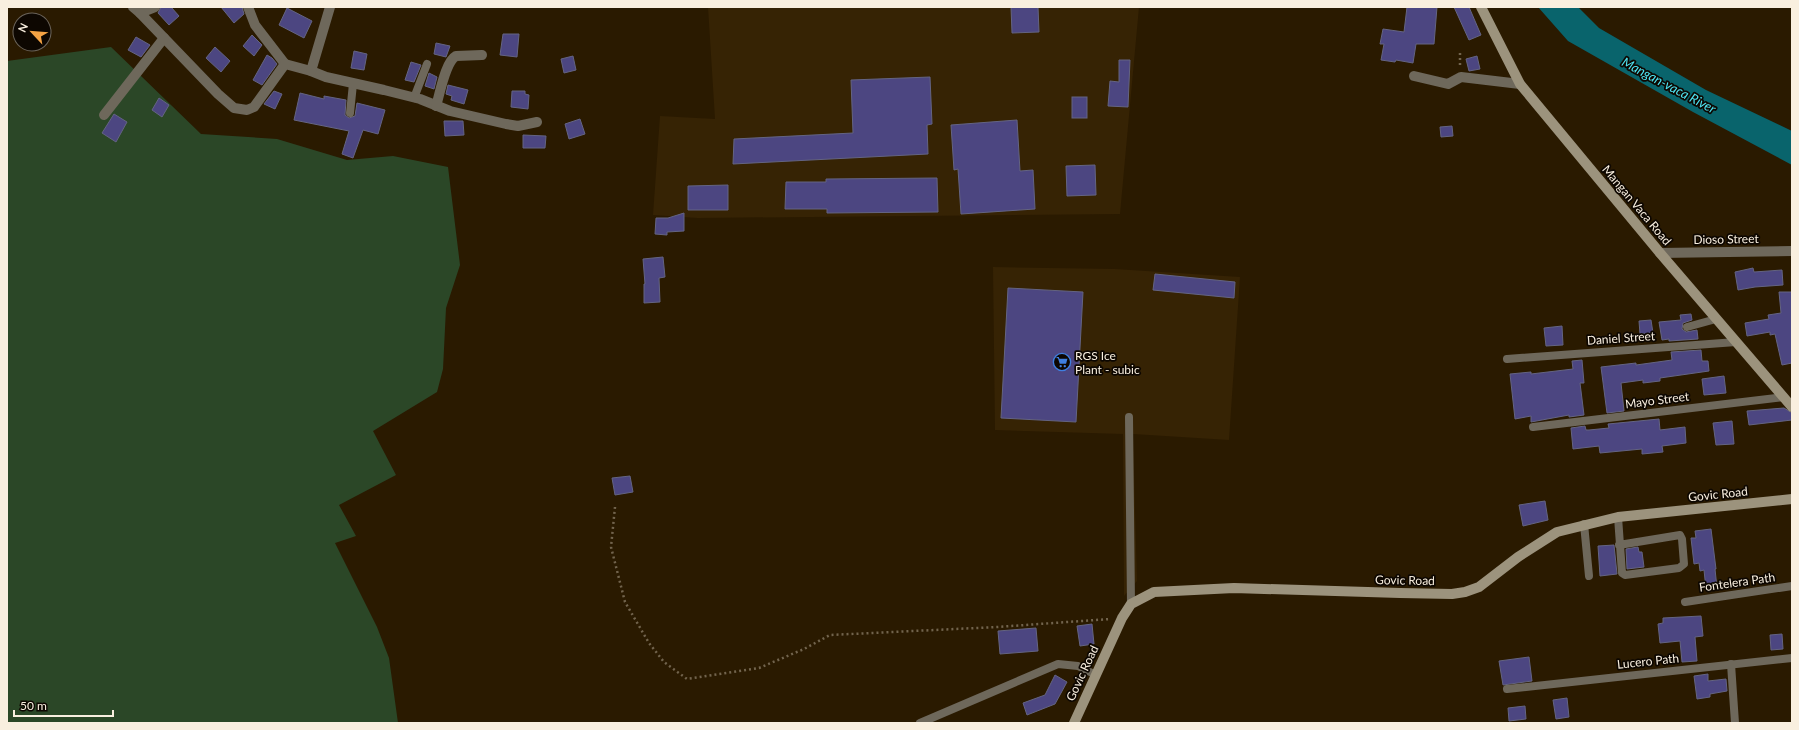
<svg xmlns="http://www.w3.org/2000/svg" width="1799" height="730" viewBox="0 0 1799 730" font-family="Lato,sans-serif">
	<style>
		.built { fill: #362304 }
		.green { fill: #2b4727 }
		.water { fill: #09646c }
		.building { fill: #4c4681; stroke: #646482 }
		.lines { fill: none; stroke-linecap: round; stroke-linejoin: round }
		.path { stroke: #72644d; stroke-width: 2.5; stroke-dasharray: 2 3; stroke-linecap: butt }
		.lane { stroke: #6e685b; stroke-width: 8 }
		.street { stroke: #6e685b; stroke-width: 10 }
		.secondary { stroke: #9c937d; stroke-width: 10 }
		.labels { text-anchor: middle; dominant-baseline: central; stroke-width: 3.5; stroke-linejoin: round; paint-order: stroke }
		.street-label { font-size: 12px; fill: #f9efdf; stroke: #0d0701 }
		.poi-label { font-size: 12px; fill: #f9efdf; stroke: #0d0701; text-anchor: start }
		.water-label { font-size: 13px; font-style: italic; fill: #4ee4f2; stroke: #0d0701 }
	</style>
	<rect width="100%" height="100%" fill="#2a1a00"/>
	<g class="built">
		<polygon points="708,7 1139,7 1120,214 698,218 653,215 660,116 715,119"/>
		<polygon points="993,267 1115,269 1240,277 1229,440 1133,434 1137,581 1124,596 1123,434 995,430"/>
	</g>
	<polygon class="green" points="111,47 201,134 277,139 347,160 393,156 448,167 460,265 446,308 443,369 437,392 373,431 396,475 339,505 356,536 335,543 377,627 389,658 398,723 7,723 7,61"/>
	<polygon class="water" points="1538,7 1578,7 1599,28 1706,90 1792,131 1792,165 1693,112 1568,41"/>
	<g class="building">
		<polygon points="161,7 171,7 179,16 169,25 158,13"/>
		<polygon points="221,7 242,7 244,14 234,23"/>
		<polygon points="1011,7 1038,7 1039,32 1012,33"/>
		<polygon points="1407,7 1437,7 1434,44 1416,44 1413,63 1396,60 1395,62 1381,60 1384,44 1380,44 1383,29 1404,32"/>
		<polygon points="1454,7 1469,7 1481,35 1469,40"/>
		<polygon points="287,8 312,21 304,38 279,25"/>
		<polygon points="503,34 519,34 517,57 500,55"/>
		<polygon points="252,35 262,45 254,56 243,46"/>
		<polygon points="136,37 150,45 141,57 128,50"/>
		<polygon points="436,43 450,46 446,57 434,54"/>
		<polygon points="215,47 230,61 221,72 206,58"/>
		<polygon points="354,51 367,54 364,70 351,68"/>
		<polygon points="267,55 272,58 277,64 262,85 253,80"/>
		<polygon points="573,56 576,70 564,73 561,59"/>
		<polygon points="1477,56 1480,69 1469,71 1466,59"/>
		<polygon points="1119,60 1130,60 1128,107 1108,106 1110,81 1119,82"/>
		<polygon points="411,62 421,65 414,82 405,80"/>
		<polygon points="429,73 437,77 434,89 425,86"/>
		<polygon points="930,77 932,124 927,125 928,154 733,164 734,139 853,133 851,80"/>
		<polygon points="448,85 468,90 464,104 451,100 452,96 446,94"/>
		<polygon points="274,91 282,94 275,109 264,104"/>
		<polygon points="512,91 525,91 525,94 529,95 528,109 511,107"/>
		<polygon points="300,93 324,99 324,96 346,100 345,115 349,118 355,116 357,103 385,110 378,134 363,130 353,158 342,154 349,131 294,120"/>
		<rect x="1072" y="97" width="15" height="21"/>
		<polygon points="159,98 169,105 162,117 152,110"/>
		<polygon points="114,114 127,122 116,142 102,133"/>
		<polygon points="580,119 585,134 569,139 565,124"/>
		<polygon points="1017,120 1020,171 1033,170 1035,209 961,214 958,169 954,170 951,125"/>
		<polygon points="444,121 463,121 464,135 445,136"/>
		<polygon points="1452,126 1453,136 1441,137 1440,127"/>
		<polygon points="523,135 546,136 545,148 523,148"/>
		<polygon points="1095,165 1096,195 1067,196 1066,166"/>
		<polygon points="937,178 938,212 827,213 827,209 785,209 786,182 826,182 826,179"/>
		<polygon points="728,185 728,210 688,210 688,186"/>
		<polygon points="684,213 684,231 667,232 667,235 655,234 656,218 668,218"/>
		<polygon points="663,257 665,277 659,278 660,302 644,303 644,284 645,284 643,259"/>
		<polygon points="1753,268 1754,272 1782,270 1783,285 1755,287 1738,290 1735,272"/>
		<polygon points="1155,274 1235,282 1234,298 1153,290"/>
		<polygon points="1008,288 1083,292 1076,422 1001,418"/>
		<polygon points="1779,292 1792,292 1792,363 1782,365 1775,334 1770,335 1770,332 1747,336 1745,323 1769,319 1768,315 1781,313"/>
		<polygon points="1691,314 1692,320 1683,323 1682,329 1686,332 1697,330 1698,339 1669,341 1669,339 1662,340 1659,322 1681,320 1680,315"/>
		<polygon points="1651,320 1653,333 1640,334 1639,321"/>
		<polygon points="1562,326 1563,345 1546,346 1544,328"/>
		<polygon points="1701,350 1702,361 1708,361 1709,371 1660,378 1660,381 1643,383 1643,380 1621,383 1624,411 1607,413 1601,367 1636,363 1636,365 1672,360 1671,352"/>
		<polygon points="1582,360 1584,383 1580,383 1584,415 1569,417 1569,415 1531,422 1531,416 1515,419 1510,374 1531,372 1531,374 1573,369 1572,361"/>
		<polygon points="1724,376 1726,393 1704,395 1702,379"/>
		<polygon points="1784,408 1792,413 1792,420 1749,425 1747,411"/>
		<polygon points="1659,419 1660,430 1685,427 1686,443 1662,446 1663,452 1642,454 1642,449 1600,453 1599,446 1573,449 1571,428 1585,426 1586,430 1589,430 1609,428 1608,424"/>
		<polygon points="1732,421 1734,444 1716,445 1713,423"/>
		<polygon points="630,476 633,492 615,495 612,478"/>
		<polygon points="1545,501 1548,520 1523,526 1519,505"/>
		<polygon points="1711,529 1716,569 1715,569 1717,588 1706,589 1704,570 1700,571 1699,563 1694,564 1691,538 1696,538 1695,531"/>
		<polygon points="1614,545 1617,574 1600,576 1598,546"/>
		<polygon points="1638,547 1639,552 1642,552 1644,567 1627,569 1626,549"/>
		<polygon points="1701,616 1703,636 1695,637 1697,661 1682,662 1680,641 1660,643 1658,624 1663,623 1663,618"/>
		<polygon points="1092,624 1094,644 1080,646 1077,626"/>
		<polygon points="1036,628 1038,651 1000,654 998,631"/>
		<polygon points="1782,634 1783,649 1771,650 1770,635"/>
		<polygon points="1529,657 1532,681 1503,685 1499,661"/>
		<polygon points="1708,674 1708,681 1726,679 1727,691 1710,694 1710,697 1697,699 1694,676"/>
		<polygon points="1055,675 1067,682 1055,704 1027,715 1023,703 1045,695"/>
		<polygon points="1567,698 1569,717 1556,719 1553,700"/>
		<polygon points="1525,706 1526,719 1509,721 1508,708"/>
	</g>
	<g class="lines">
		<g class="path">
			<polyline points="1460,53 1460,67"/>
			<polyline points="615,507 611,547 625,602 649,643 664,662 687,679 759,668 804,649 830,635 997,627 1110,619"/>
		</g>
		<g class="lane">
			<polyline points="414,98 427,64"/>
			<polyline points="350,113 353,84"/>
			<polyline points="1687,327 1716,319"/>
			<polyline points="1507,359 1736,342"/>
			<polyline points="1129,417 1131,604"/>
			<polyline points="1533,427 1784,397"/>
			<polyline points="1618,517 1622,573 1625,575 1679,568 1684,564 1682,539 1680,535 1619,545"/>
			<polyline points="1584,524 1589,576"/>
			<polyline points="1685,602 1792,586"/>
			<polyline points="1731,664 1735,723"/>
			<polyline points="1507,689 1792,658"/>
			<polyline points="920,723 1058,664 1078,666 1096,675"/>
		</g>
		<g class="street">
			<polyline points="133,7 140,13 155,7"/>
			<polyline points="248,7 255,25 285,64"/>
			<polyline points="140,13 218,94 234,108 247,110 254,107 285,64 311,71 326,77 384,90 420,99 450,111 506,124 518,126 537,122"/>
			<polyline points="311,71 330,7"/>
			<polyline points="1414,76 1448,84 1461,77 1520,84"/>
			<path d="M436 106C440 94 445 62 456 56L482 55"/>
			<polyline points="104,115 164,38"/>
			<polyline points="1660,253 1792,251"/>
		</g>
		<g class="secondary">
			<polyline points="1481,7 1520,84 1660,253 1792,407"/>
			<polyline points="1074,723 1122,618 1131,604 1154,592 1234,588 1400,593 1452,594 1465,592 1479,587 1518,557 1557,532 1618,517 1792,499"/>
		</g>
	</g>
	<defs>
		<symbol id="supermarket-ring" viewBox="-11 -11 22 22"><circle r="9.5" fill="#0d0701" stroke="#3f7fe0" stroke-width="1.5"/><path d="M-6-5.5h2.5l.6 2H6L4.5 2H-2.5L-4.4-4H-6ZM-1.5 3.2a1.3 1.3 0 1 0 .1 0ZM3 3.2a1.3 1.3 0 1 0 .1 0Z" fill="#3f7fe0"/></symbol>
	</defs>
	<g fill-rule="evenodd">
		<use href="#supermarket-ring" x="1052" y="352" width="20" height="20"/>
	</g>
	<g class="labels">
		<g class="street-label">
			<text transform="translate(1637 205) rotate(50)">Mangan Vaca Road</text>
			<text transform="translate(1726 239) rotate(-1)">Dioso Street</text>
			<text transform="translate(1621 338) rotate(-4)">Daniel Street</text>
			<text transform="translate(1657 400) rotate(-7)">Mayo Street</text>
			<text transform="translate(1718 494) rotate(-6)">Govic Road</text>
			<text transform="translate(1405 580) rotate(1)">Govic Road</text>
			<text transform="translate(1737 582) rotate(-8)">Fontelera Path</text>
			<text transform="translate(1648 661) rotate(-6)">Lucero Path</text>
			<text transform="translate(1082 673) rotate(-65)">Govic Road</text>
		</g>
		<g class="poi-label">
			<text x="1075" y="355">RGS Ice<tspan x="1075" dy="14">Plant - subic</tspan></text>
		</g>
		<g class="water-label">
			<text transform="translate(1669 85) rotate(28)">Mangan-vaca River</text>
		</g>
	</g>
	<rect width="1799" height="730" fill="none" stroke="#f9efdf" stroke-width="16"/>
	<g transform="translate(32 32) rotate(296)"><circle r="19" fill="#0d0701" stroke="#6b645a"/>
	<path d="M0-3L7 15L0 10L-7 15Z" fill="#f4a344"/>
	<text y="-6" font-size="11" font-weight="bold" text-anchor="middle" fill="#f9efdf">N</text>
	</g>
	<path d="M14 710v6h99v-6" fill="none" stroke="#f9efdf" stroke-width="2"/>
	<text x="20" y="710" font-size="12" fill="#f9efdf" stroke="#0d0701" stroke-width="3" paint-order="stroke">50 m</text>
</svg>
